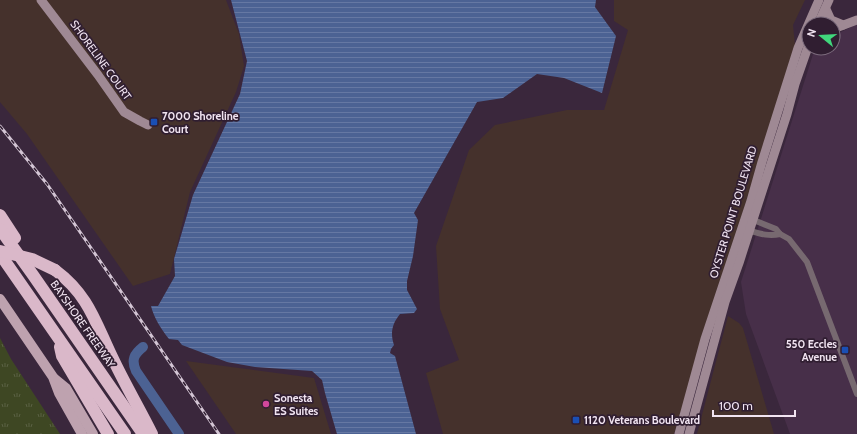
<svg xmlns="http://www.w3.org/2000/svg" width="857" height="434" viewBox="0 0 857 434" font-family="Cabin,sans-serif">
	<style>
		.commercial { fill: #45312c }
		.built { fill: #472f49 }
		.grass { fill: url(#grass-tufts) }
		.water { fill: url(#water-rules) }
		.lines { fill: none; stroke-linecap: round; stroke-linejoin: round }
		.river { stroke: #4c6293; stroke-width: 10 }
		.street { stroke: #776970; stroke-width: 6 }
		.secondary { stroke: #9f8994; stroke-width: 9 }
		.primary { stroke: #bea2af; stroke-width: 10 }
		.highway { stroke: #dab8c9; stroke-width: 12 }
		.rail-casing { stroke: #d3c5d4; stroke-width: 3 }
		.rail { stroke: #301e31; stroke-width: 1.5; stroke-dasharray: 4.5; stroke-linecap: butt }
		.highway-bridge { stroke: #dab8c9; stroke-width: 12 }
		.transit-dot { fill: #1a4fb4; stroke: #301e31; stroke-width: 1.5 }
		.hotel-dot { fill: #d1479c; stroke: #301e31; stroke-width: 1.5 }
		.labels { text-anchor: middle; dominant-baseline: central; stroke-width: 3.5; stroke-linejoin: round; paint-order: stroke }
		.street-label { font-size: 11px; fill: #f1e4f1; stroke: #301e31 }
		.poi-label { font-size: 11px; font-weight: bold; fill: #f1e4f1; stroke: #301e31; text-anchor: start }
	</style>
	<defs>
		<pattern id="grass-tufts" width="24" height="20" patternUnits="userSpaceOnUse"><rect width="24" height="20" fill="#3e4723"/><path d="M3 7l-1-3M5 7V3M7 7l1-3M15 17l-1-3M17 17v-4M19 17l1-3" fill="none" stroke="#5a6143"/></pattern>
		<pattern id="water-rules" width="6" height="5" patternUnits="userSpaceOnUse"><rect width="6" height="5" fill="#4c6293"/><path d="M0 2.5h6" fill="none" stroke="#6678a3"/></pattern>
	</defs>
	<rect width="100%" height="100%" fill="#3a273c"/>
	<g class="commercial">
		<polygon points="0,0 226,0 239,34 244,66 236,92 190,192 170,274 133,286 27,134 0,102"/>
		<polygon points="614,0 805,0 793,25 795,45 674,434 443,434 426,373 459,360 440,309 436,246 469,150 495,125 567,110 604,110 628,30 614,21"/>
		<polygon points="728,316 739,323 743,328 774,434 697,434"/>
		<polygon points="186,361 314,378 331,434 236,434"/>
	</g>
	<polygon class="built" points="857,24 857,434 790,434 746,314 741,282 815,48 833,48 833,36"/>
	<polygon class="grass" points="0,338 11,359 60,434 0,434"/>
	<path class="water" d="M231 0H596L595 7 616 36 602 93 564 78 537 74 503 98 477 102 414 213 418 220 413 256 407 281V290L417 309 414 313 400 314C392 324 390 333 394 345L391 349 390 353 395 356 416 434H337L325 393 322 380 312 371 255 367 227 362 182 345 178 340 169 339C161 329 154 318 151 306H158L175 276 174 259 193 195 240 94 247 61Z"/>
	<g class="lines">
		<path class="river" d="M143 347C134 354 131 360 136 371L179 434"/>
		<g class="street">
			<polyline points="751,219 776,229 780,234 789,239 807,262 857,394"/>
			<path d="M747 230C758 233 768 237 780 234"/>
		</g>
		<g class="secondary">
			<polyline points="41,0 98,75 124,112 140,121 148,125"/>
			<polyline points="826,9 831,20 843,25"/>
			<polyline points="818,24 829,0"/>
			<polyline points="833,29 857,20"/>
			<polyline points="679,434 705,339 751,201 762,162 798,48 819,0"/>
			<polyline points="689,434 725,302 739,263 787,114 795,84 809,44"/>
		</g>
		<g class="primary">
			<polyline points="0,299 53,377 59,393 82,434"/>
			<polyline points="55,379 66,388 93,434"/>
		</g>
		<g class="highway">
			<polyline points="0,215 15,238"/>
			<polyline points="0,229 33,275 143,434"/>
			<polyline points="0,254 125,434"/>
			<path d="M55 270C90 296 96 325 114 361 126 386 140 410 152 434"/>
			<polyline points="60,347 62,356 108,434"/>
		</g>
		<defs>
			<polyline id="rail" points="0,126 47,184 219,434"/>
		</defs>
		<use href="#rail" class="rail-casing"/>
		<use href="#rail" class="rail"/>
		<polyline class="highway-bridge" points="0,251 32,259 55,270"/>
	</g>
	<g class="transit-dot">
		<rect x="150" y="118" width="8" height="8" rx="2"/>
		<rect x="841" y="346" width="8" height="8" rx="2"/>
		<rect x="572" y="416" width="8" height="8" rx="2"/>
	</g>
	<circle class="hotel-dot" cx="266" cy="404" r="4"/>
	<g class="labels">
		<g class="street-label">
			<text transform="translate(101 60) rotate(54)">SHORELINE COURT</text>
			<text transform="translate(733 212) rotate(-73)">OYSTER POINT BOULEVARD</text>
			<text transform="translate(83 324) rotate(55)">BAYSHORE FREEWAY</text>
		</g>
		<g class="poi-label">
			<text x="162" y="116">7000 Shoreline<tspan x="162" dy="13">Court</tspan></text>
			<text x="837" y="344" text-anchor="end">550 Eccles<tspan x="837" dy="13">Avenue</tspan></text>
			<text x="274" y="398">Sonesta<tspan x="274" dy="13">ES Suites</tspan></text>
			<text x="584" y="420">1120 Veterans Boulevard</text>
		</g>
	</g>
	<g transform="translate(821 36) rotate(288)"><circle r="19" fill="#301e31" stroke="#7d6d7e"/>
	<path d="M0-3L7 15L0 10L-7 15Z" fill="#40d77c"/>
	<text y="-6" font-size="11" font-weight="bold" text-anchor="middle" fill="#f1e4f1">N</text>
	</g>
	<path d="M713 410v6h82v-6" fill="none" stroke="#f1e4f1" stroke-width="2"/>
	<text x="719" y="410" font-size="12" fill="#f1e4f1" stroke="#301e31" stroke-width="3" paint-order="stroke">100 m</text>
</svg>
